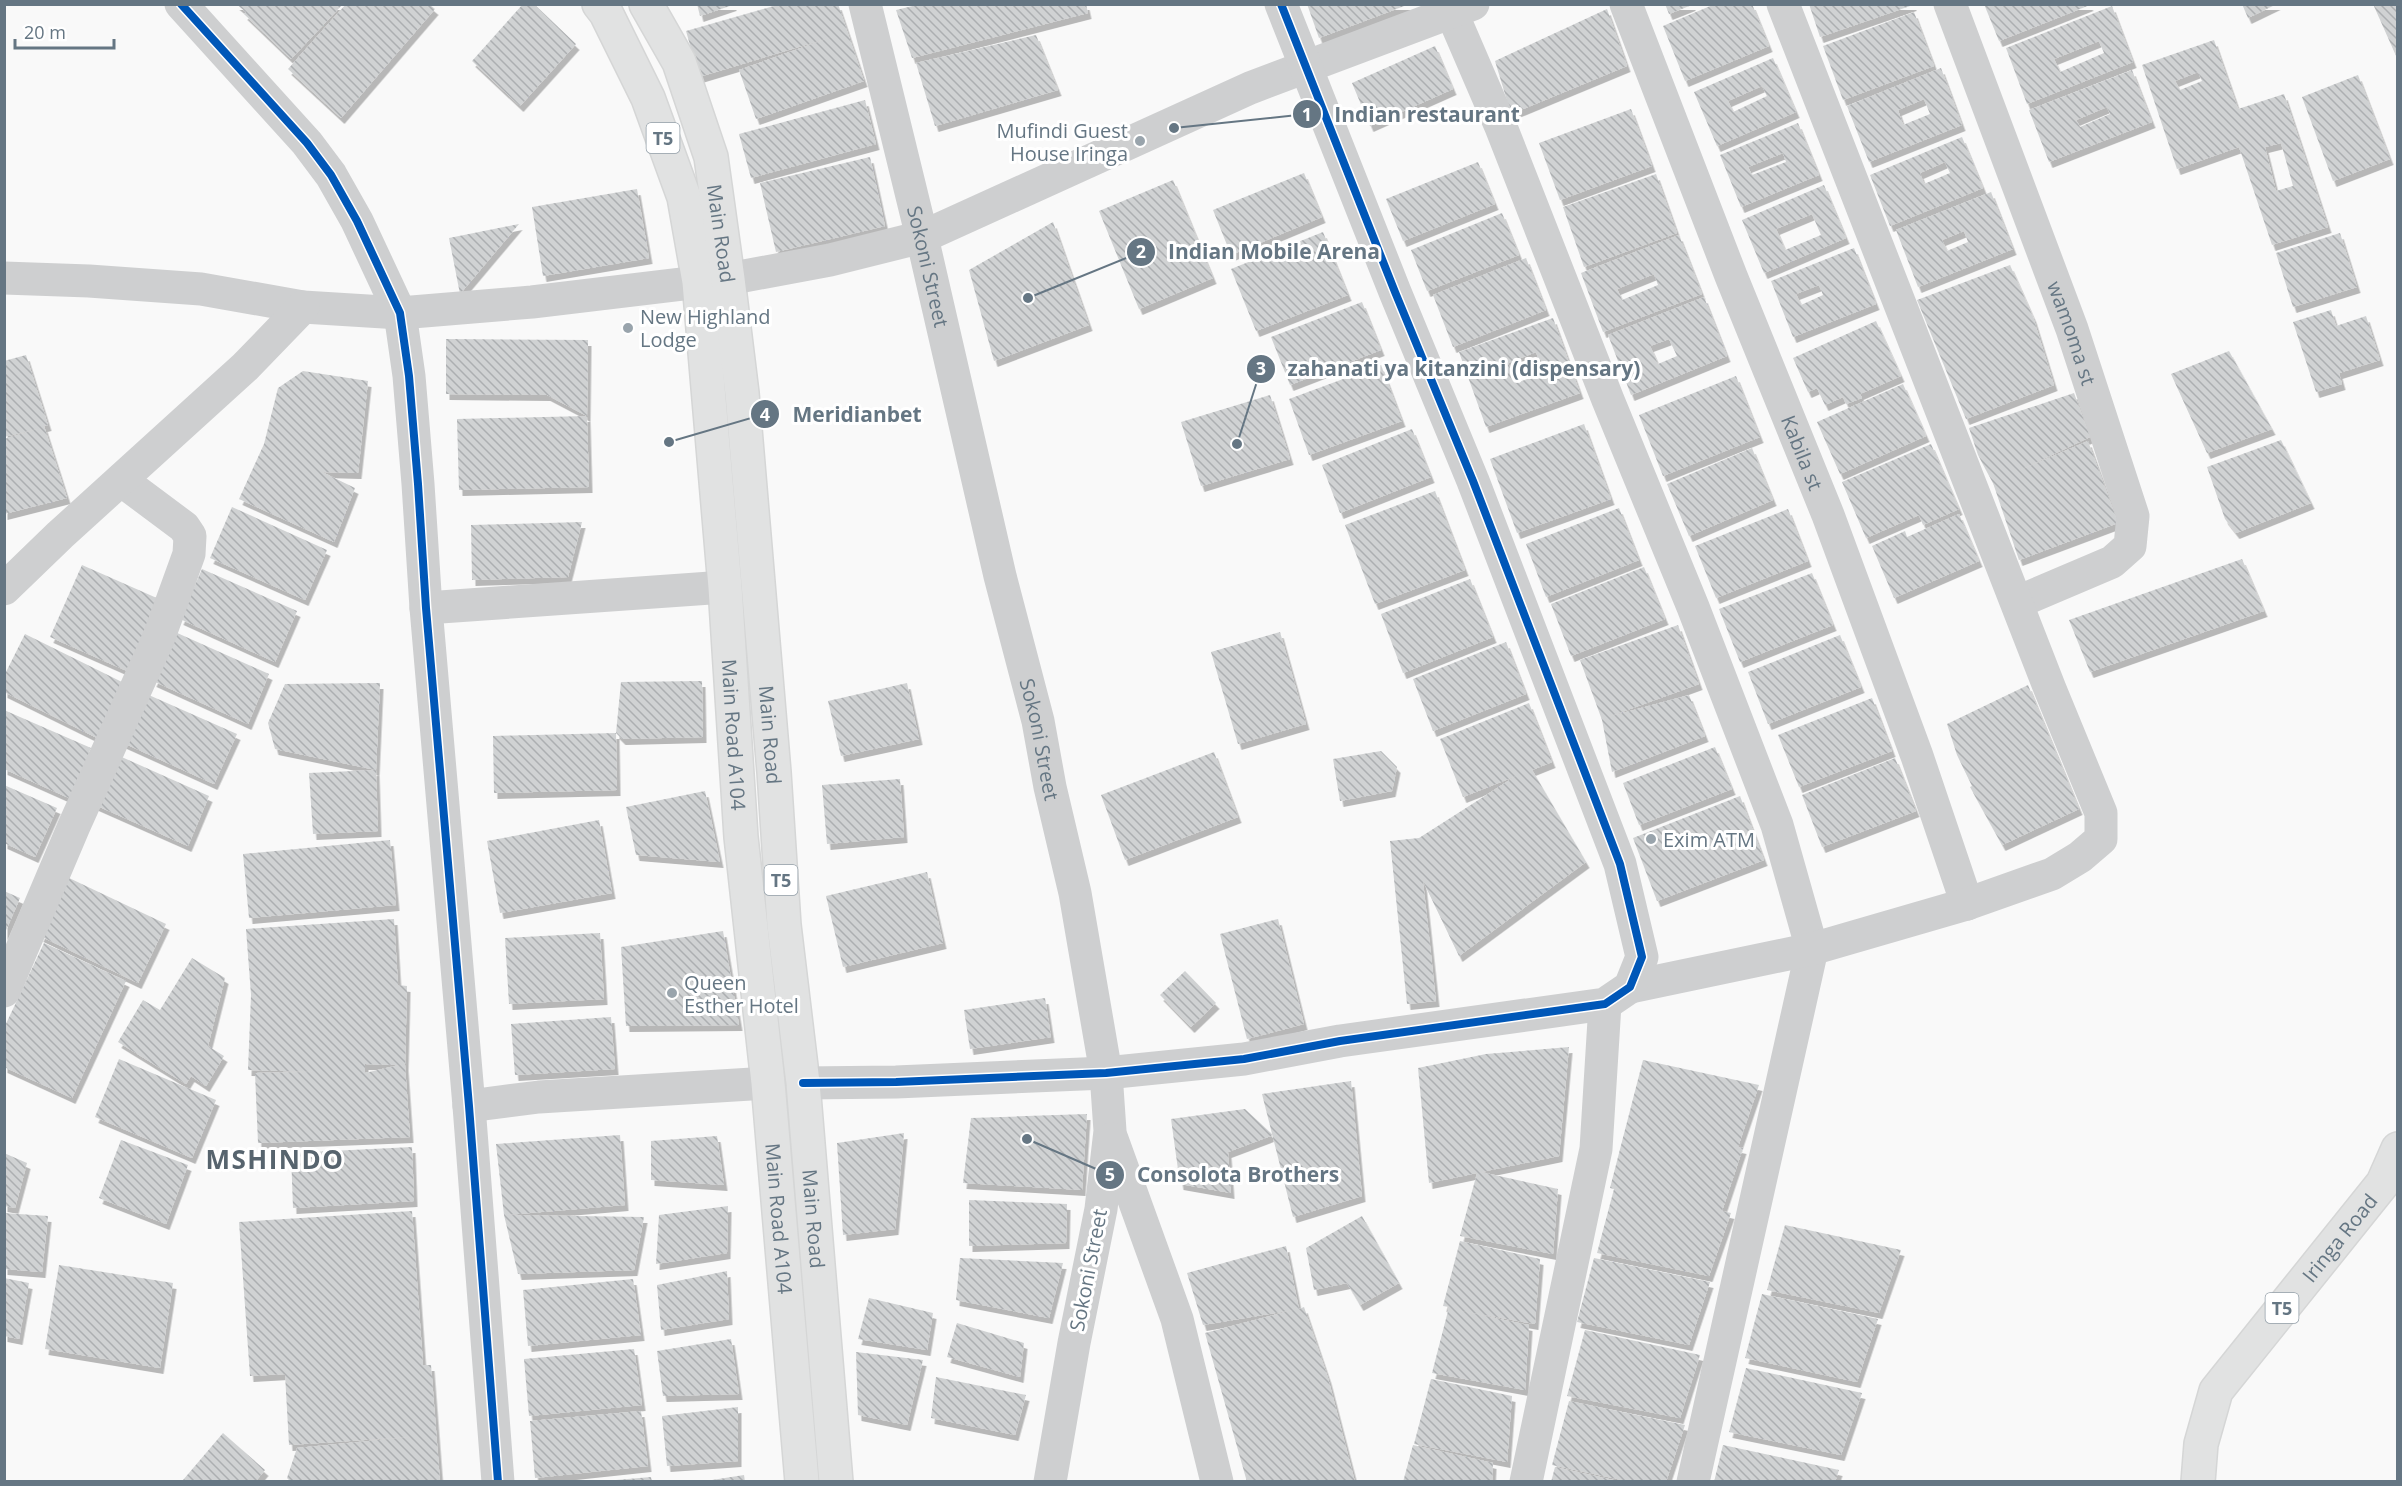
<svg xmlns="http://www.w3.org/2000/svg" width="2402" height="1486" viewBox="0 0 2402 1486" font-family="'Open Sans',sans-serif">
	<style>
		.building { fill: url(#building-back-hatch); fill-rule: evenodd; filter: url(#shadow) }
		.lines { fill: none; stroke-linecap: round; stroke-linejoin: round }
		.trunk-casing { stroke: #d5d6d6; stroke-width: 36 }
		.minor { stroke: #cecfd0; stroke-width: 33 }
		.tertiary { stroke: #cecfd0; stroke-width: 33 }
		.trunk { stroke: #e1e2e2; stroke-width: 33 }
		.cycleway-casing { stroke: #fff; stroke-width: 11 }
		.cycleway { stroke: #0057b8; stroke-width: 8 }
		.poi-dot { fill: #99a4ac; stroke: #fff; stroke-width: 2 }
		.labels { text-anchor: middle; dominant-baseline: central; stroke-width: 6; stroke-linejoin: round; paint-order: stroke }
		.shield { fill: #fff; stroke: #939fa8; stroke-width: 1.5 }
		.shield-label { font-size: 18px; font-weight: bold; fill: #657683 }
		.poi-label { font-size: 20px; fill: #657683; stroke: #fff; text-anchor: start }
		.street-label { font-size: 20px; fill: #657683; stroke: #fff }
		.district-label { font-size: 26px; font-weight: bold; letter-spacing: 1.5px; fill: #57646e; stroke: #fff }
		.leader { fill: none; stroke: #657683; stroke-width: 2 }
		.callout-dot { fill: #657683; stroke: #fff; stroke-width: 2 }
		.mark-label { font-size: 18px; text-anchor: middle; font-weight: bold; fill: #fff }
		.callout-label { font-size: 21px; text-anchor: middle; font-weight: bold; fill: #657683; stroke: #fff; stroke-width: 6; stroke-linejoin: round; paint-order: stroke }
	</style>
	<defs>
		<pattern id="building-back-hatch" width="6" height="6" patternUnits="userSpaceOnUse" patternTransform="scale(1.5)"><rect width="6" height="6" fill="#d0d2d3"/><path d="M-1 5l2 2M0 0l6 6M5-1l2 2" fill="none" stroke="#acafb1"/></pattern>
		<filter id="shadow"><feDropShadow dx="3.5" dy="6" stdDeviation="0" flood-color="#0004"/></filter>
	</defs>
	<rect width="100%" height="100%" fill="#f9f9f9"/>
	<g class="building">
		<polygon points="236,4 343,4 291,59 244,14 246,12"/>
		<polygon points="346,4 429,4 435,9 341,118 288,69"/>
		<polygon points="523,4 534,4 576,44 520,106 472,61"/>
		<polygon points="697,4 733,4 733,5 700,16"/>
		<polygon points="781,4 838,4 864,81 756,119 739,70 832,37 699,77 686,31"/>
		<polygon points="921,4 1086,4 1088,13 912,58 896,10"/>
		<polygon points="1307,4 1407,4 1407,5 1319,38"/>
		<polygon points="1665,4 1692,4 1692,5 1669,14"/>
		<polygon points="1715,4 1752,4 1769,46 1685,81 1663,26"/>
		<polygon points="1809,4 1913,4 1913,5 1820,37"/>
		<polygon points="1984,4 2089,4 2090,5 1999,41"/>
		<polygon points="2242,4 2277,4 2248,18"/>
		<polygon points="2373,4 2397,4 2397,58"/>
		<path d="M2112 6 2133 62 2027 104 2006 48ZM2099 41 2104 53 2060 72 2054 59Z"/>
		<polygon points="1607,9 1627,66 1511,114 1495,61"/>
		<polygon points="1914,12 1934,66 1843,100 1823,46"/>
		<polygon points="1036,35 1058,90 935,126 916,63"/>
		<path d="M2214 40 2238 109 2284 94 2328 227 2272 245 2239 147 2177 169 2142 65ZM2198 72 2202 81 2180 90 2175 81ZM2281 143 2293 186 2276 191 2265 147Z"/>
		<polygon points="1435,46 1453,89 1370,126 1352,83"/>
		<path d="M1773 58 1796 112 1717 146 1694 92ZM1762 86 1767 96 1733 112 1728 101Z"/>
		<path d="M1941 68 1962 125 1869 162 1847 106ZM1924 99 1930 114 1903 125 1898 110Z"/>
		<path d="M2132 70 2152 122 2049 162 2029 110ZM2107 107 2110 114 2080 127 2076 120Z"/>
		<polygon points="2358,75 2390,159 2333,181 2302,97"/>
		<polygon points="865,100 876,144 751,178 739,134"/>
		<polygon points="1631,109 1652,166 1560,200 1539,143"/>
		<path d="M1798 123 1819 175 1741 207 1720 155ZM1783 153 1786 162 1752 175 1748 167Z"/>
		<path d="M1962 137 1983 188 1890 226 1870 175ZM1945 162 1950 173 1924 184 1920 173Z"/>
		<polygon points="870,157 885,226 776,252 760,183"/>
		<polygon points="1478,162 1495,204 1403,241 1386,199"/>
		<polygon points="1304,173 1322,217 1231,255 1213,210"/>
		<polygon points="1656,174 1677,233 1584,267 1563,207"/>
		<polygon points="1173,180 1213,278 1139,309 1099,211"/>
		<path d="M1824 185 1846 238 1764 273 1742 220ZM1812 214 1821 235 1785 250 1776 229Z"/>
		<polygon points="637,189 649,258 543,276 532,207"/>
		<path d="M1991 192 2013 249 1918 287 1896 230ZM1964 231 1968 242 1947 251 1942 240Z"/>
		<polygon points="1502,213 1519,255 1427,291 1411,250"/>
		<polygon points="1053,222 1089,325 994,361 969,270"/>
		<polygon points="519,224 460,294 449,238"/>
		<polygon points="1323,232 1348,295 1256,331 1231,269"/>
		<polygon points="2340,233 2357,287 2293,307 2276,253"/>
		<path d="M1679 235 1702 294 1603 332 1581 273ZM1654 274 1658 285 1622 300 1617 289Z"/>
		<path d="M1854 248 1876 304 1793 337 1771 281ZM1819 285 1823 295 1801 305 1796 294Z"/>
		<polygon points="1526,258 1546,310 1453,347 1433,295"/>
		<polygon points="2010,265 2033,317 2054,385 1966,419 1917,300"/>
		<path d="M1704 297 1727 356 1631 395 1608 335ZM1669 339 1677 356 1658 364 1650 346Z"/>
		<polygon points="1362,302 1381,350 1290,385 1271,337"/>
		<polygon points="2331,310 2336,326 2366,316 2380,360 2339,373 2342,384 2316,392 2293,322"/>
		<path d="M1553 318 1580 393 1486 427 1459 352ZM1536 352 1544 373 1516 383 1508 363Z"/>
		<polygon points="1876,321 1901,376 1860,394 1862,398 1846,404 1843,397 1825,405 1817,388 1808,392 1793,358"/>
		<polygon points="446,339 588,340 587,416 547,395 446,394"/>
		<polygon points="2229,351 2272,429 2207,453 2171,374"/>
		<polygon points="26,355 48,425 44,426 67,498 4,514 4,439 41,428 4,437 4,361"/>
		<polygon points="1381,365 1402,421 1309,455 1289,399"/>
		<polygon points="303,371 368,381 358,473 322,472 355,488 334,542 239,499 264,444 278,388"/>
		<polygon points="1736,376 1760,437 1663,476 1639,415"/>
		<polygon points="1903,384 1926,436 1840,474 1817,422"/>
		<polygon points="2074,393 2090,437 2018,471 2088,441 2118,523 2019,560 1993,483 1978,455 1969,428"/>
		<polygon points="1270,395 1290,459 1201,486 1181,422"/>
		<polygon points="587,416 589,487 459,490 457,419"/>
		<polygon points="1584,424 1611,499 1517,533 1490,459"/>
		<polygon points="1412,429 1431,477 1340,513 1322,465"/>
		<polygon points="2281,440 2311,503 2236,533 2225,519 2207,467"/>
		<polygon points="1931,444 1959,509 1923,525 1919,515 1866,538 1842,482"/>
		<polygon points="1752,448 1773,500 1689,536 1667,484"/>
		<polygon points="1435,491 1465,570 1375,604 1345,525"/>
		<polygon points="232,507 327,550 305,600 210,558"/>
		<polygon points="1619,508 1639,560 1546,597 1526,544"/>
		<polygon points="1788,509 1808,561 1716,598 1695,546"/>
		<polygon points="1959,514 1979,561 1894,598 1872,546 1905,531 1907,537"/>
		<polygon points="582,522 568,577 472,580 471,525"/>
		<polygon points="2242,559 2264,611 2090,672 2069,620"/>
		<polygon points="82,565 159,599 127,671 50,637"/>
		<polygon points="1644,567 1665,619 1571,656 1551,604"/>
		<polygon points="202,569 297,611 275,662 180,619"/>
		<polygon points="1812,573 1833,625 1740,662 1719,609"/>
		<polygon points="1470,579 1493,637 1403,673 1381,614"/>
		<polygon points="1678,625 1699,684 1608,717 1689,695 1705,736 1612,772 1602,720 1580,660"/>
		<polygon points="175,632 269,674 248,724 153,681"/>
		<polygon points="1280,632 1306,724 1238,744 1211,652"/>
		<polygon points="25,634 126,684 99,739 4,692 4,676"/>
		<polygon points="1840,635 1861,687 1768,724 1748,672"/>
		<polygon points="1506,642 1526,694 1433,731 1413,679"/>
		<polygon points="702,681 703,737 622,739 616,733 621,682"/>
		<polygon points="380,683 376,770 378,831 313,834 309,773 376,770 275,749 268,723 285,684"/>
		<polygon points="907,683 919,739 841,756 828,701"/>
		<polygon points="2028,685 2079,809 2002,845 1970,787 1972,786 1957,755 1947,724"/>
		<polygon points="142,692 237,734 214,784 119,741"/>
		<polygon points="1872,698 1892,751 1799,787 1778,735"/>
		<polygon points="1529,703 1552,762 1532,770 1586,862 1459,956 1423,881 1436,1001 1407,1004 1390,841 1419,838 1516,776 1463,797 1440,739"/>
		<polygon points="4,710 91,748 69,798 4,769"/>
		<polygon points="616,733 617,790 494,793 493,736"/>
		<polygon points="1715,747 1732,789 1639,825 1623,783"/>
		<polygon points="1381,751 1397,767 1392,791 1340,801 1333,759"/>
		<polygon points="1214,752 1238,817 1125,860 1101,795"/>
		<polygon points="115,754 209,796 188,846 93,804"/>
		<polygon points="1895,758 1916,811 1822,847 1802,795"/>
		<polygon points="900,779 904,837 827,844 822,785"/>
		<polygon points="4,785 57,808 35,857 4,843"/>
		<polygon points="705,791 720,862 636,855 626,807"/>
		<polygon points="1740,796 1764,860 1657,901 1633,838"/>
		<polygon points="599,820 612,893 500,913 487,841"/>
		<polygon points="390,840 396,905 249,918 243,854"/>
		<polygon points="927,872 943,943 843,967 826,896"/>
		<polygon points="67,877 166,924 138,983 40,936"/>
		<polygon points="4,891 20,898 4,935"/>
		<path d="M394 919 398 985 407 986 405 1065 410 1137 258 1143 255 1073 315 1072 248 1070 251 995 246 929ZM365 1064 399 1065 365 1073Z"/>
		<polygon points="1278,919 1304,1024 1247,1039 1220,934"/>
		<polygon points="723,931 739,1025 626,1026 621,947"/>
		<polygon points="600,933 604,999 509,1004 505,938"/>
		<polygon points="44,943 126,981 72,1098 4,1067 4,1028"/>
		<polygon points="192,958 225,978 208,1046 224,1056 206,1086 191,1076 186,1084 118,1042 143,1000 160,1010"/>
		<polygon points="1185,971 1216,1003 1191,1027 1160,995"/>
		<polygon points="1045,998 1051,1037 970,1049 964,1010"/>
		<polygon points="611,1017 615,1069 515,1075 511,1024"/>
		<polygon points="1569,1047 1559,1156 1481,1172 1558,1189 1553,1254 1460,1236 1477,1173 1429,1183 1418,1068 1486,1054"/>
		<polygon points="119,1059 216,1100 192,1158 95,1117"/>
		<polygon points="1643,1060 1759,1085 1738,1147 1743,1148 1722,1211 1731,1213 1709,1276 1597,1253 1614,1189 1610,1188"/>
		<polygon points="1351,1081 1362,1196 1293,1217 1262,1094"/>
		<polygon points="1245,1109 1273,1135 1228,1152 1231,1193 1180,1184 1171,1119"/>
		<polygon points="1087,1114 1082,1190 963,1183 971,1118"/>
		<polygon points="904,1133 895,1229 843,1235 837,1143"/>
		<polygon points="620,1135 625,1205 506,1215 644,1217 634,1270 518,1274 504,1215 496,1144"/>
		<polygon points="717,1136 724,1185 651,1180 651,1141"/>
		<polygon points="121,1140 188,1165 166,1224 99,1198"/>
		<polygon points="412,1147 414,1201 293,1208 291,1153"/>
		<polygon points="4,1153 27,1163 15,1208 4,1206"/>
		<polygon points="969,1200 1067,1204 1066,1243 969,1246"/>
		<polygon points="728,1206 727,1253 656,1264 659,1215"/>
		<polygon points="412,1211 423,1365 431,1365 440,1482 291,1482 287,1478 297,1448 410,1437 289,1445 285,1374 250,1376 239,1222"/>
		<polygon points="4,1213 48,1216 42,1272 4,1269"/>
		<polygon points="1362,1216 1399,1283 1360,1305 1347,1283 1314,1290 1306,1248"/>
		<polygon points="1785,1225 1901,1250 1879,1313 1767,1290"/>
		<polygon points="1460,1241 1540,1259 1535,1324 1457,1310 1529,1325 1525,1390 1432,1373 1449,1307 1443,1306"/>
		<polygon points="1286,1246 1299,1309 1304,1307 1328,1378 1355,1482 1247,1482 1205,1333 1293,1310 1203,1325 1187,1273"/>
		<polygon points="960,1258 1063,1263 1049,1318 956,1300"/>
		<polygon points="1594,1258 1710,1282 1689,1345 1577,1322"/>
		<polygon points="59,1265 173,1283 160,1368 45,1349"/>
		<polygon points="727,1271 729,1319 661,1330 657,1285"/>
		<polygon points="4,1278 29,1283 19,1339 4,1336"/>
		<polygon points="633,1279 641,1335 528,1346 523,1290"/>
		<polygon points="1762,1294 1878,1319 1857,1382 1745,1358"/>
		<polygon points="869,1298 933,1313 927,1350 858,1339"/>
		<polygon points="957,1323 1024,1343 1020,1377 947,1357"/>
		<polygon points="1585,1330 1700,1355 1680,1418 1567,1396"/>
		<polygon points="731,1339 739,1394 663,1396 657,1351"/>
		<polygon points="634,1349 642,1405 529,1416 524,1359"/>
		<polygon points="856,1352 923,1360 907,1425 858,1415"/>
		<polygon points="1746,1368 1862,1393 1841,1455 1729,1432"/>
		<polygon points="936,1377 1026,1395 1015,1435 931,1418"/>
		<polygon points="1431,1379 1512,1396 1507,1462 1414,1444"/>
		<polygon points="1569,1401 1685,1425 1666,1482 1631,1482 1552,1465"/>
		<polygon points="738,1407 738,1461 667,1466 662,1416"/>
		<polygon points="641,1411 648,1466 535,1478 530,1421"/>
		<polygon points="223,1433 265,1470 255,1482 185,1482 183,1480"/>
		<polygon points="1413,1445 1493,1463 1492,1482 1403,1482"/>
		<polygon points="1723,1445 1839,1470 1835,1482 1714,1482"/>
		<polygon points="1555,1467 1618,1481 1618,1482 1551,1482"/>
		<polygon points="744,1475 745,1482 712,1482 712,1480"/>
		<polygon points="651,1477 652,1482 616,1482 616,1480"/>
	</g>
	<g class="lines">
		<defs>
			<g id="trunk">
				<path id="s4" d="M599 4 606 13 648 98 684 197 699 282 725 587 741 837 768 1083 802 1482"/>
				<path id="s5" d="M646 4 679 62 711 157 728 279 742 393 774 772 784 925 803 1083 836 1482"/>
				<path id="s6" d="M2198 1482 2201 1444 2216 1391 2383 1183 2398 1149"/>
			</g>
		</defs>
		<use href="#trunk" class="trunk-casing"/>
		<g class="minor">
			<polyline points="181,4 307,143 331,175 357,221 400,313 409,376 418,484 426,608 469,1106 498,1482"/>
			<path id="s1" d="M865 4 922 237 1000 576 1038 721 1050 787 1075 893 1106 1073 1110 1131 1101 1209 1074 1343 1050 1482"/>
			<polyline points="1448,4 1501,127 1608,400 1693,607 1777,825 1812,949 1693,1482"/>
			<path id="s2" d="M1626 4 1731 276 1828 515 1917 756 1967 904"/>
			<path id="s3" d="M1950 4 2072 329 2133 516 2130 546 2112 562 2018 602"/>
			<polyline points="728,279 830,260 922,237 1250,88 1473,4"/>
			<polyline points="426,608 725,587"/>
			<polyline points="1630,987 1812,949 1967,904 2052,874 2080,857 2101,839 2101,813 2050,689 1783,4"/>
			<polyline points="4,991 74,826 159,637 189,554 190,536 184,527 121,480"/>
			<polyline points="803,1083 896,1082 1106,1073 1244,1059 1340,1041 1605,1004 1630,987 1642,957 1620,864 1473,481 1395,292 1281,4"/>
			<polyline points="469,1106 539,1097 768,1083"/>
			<polyline points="1112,1139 1177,1319 1217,1482"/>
			<polyline points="1526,1482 1596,1149 1605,1004"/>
		</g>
		<g class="tertiary">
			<polyline points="4,278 89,281 201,289 303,307 400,313 532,302 699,282"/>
			<polyline points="4,589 60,535 245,367 303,307"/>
		</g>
		<use href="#trunk" class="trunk"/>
		<defs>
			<g id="cycleway">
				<polyline points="181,4 307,143 331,175 357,221 400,313 409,376 418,484 426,608 469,1106 498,1482"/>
				<polyline points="803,1083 896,1082 1106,1073 1244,1059 1340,1041 1605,1004 1630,987 1642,957 1620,864 1473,481 1395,292 1281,4"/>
			</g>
		</defs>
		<use href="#cycleway" class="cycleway-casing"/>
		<use href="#cycleway" class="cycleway"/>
	</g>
	<g class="poi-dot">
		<circle cx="1140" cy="141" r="6"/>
		<circle cx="628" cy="328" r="6"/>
		<circle cx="1651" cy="839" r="6"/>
		<circle cx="672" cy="993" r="6"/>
	</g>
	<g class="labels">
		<g class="shield">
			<rect x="646.5" y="123" width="33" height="30" rx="4.5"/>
			<rect x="764.5" y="865" width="33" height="30" rx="4.5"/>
			<rect x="2265.5" y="1293" width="33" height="30" rx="4.5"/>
		</g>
		<g class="shield-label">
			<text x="663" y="138">T5</text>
			<text x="781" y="880">T5</text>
			<text x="2282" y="1308">T5</text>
		</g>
		<g class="poi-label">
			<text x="1128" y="130" text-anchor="end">Mufindi Guest<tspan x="1128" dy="23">House Iringa</tspan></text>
			<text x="640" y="316">New Highland<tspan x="640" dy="23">Lodge</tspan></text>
			<text x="1663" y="839">Exim ATM</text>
			<text x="684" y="982">Queen<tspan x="684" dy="23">Esther Hotel</tspan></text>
		</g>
		<g class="street-label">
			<text stroke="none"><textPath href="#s5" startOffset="244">Main Road</textPath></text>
			<text stroke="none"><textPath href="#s1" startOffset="270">Sokoni Street</textPath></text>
			<text stroke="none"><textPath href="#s3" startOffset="351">wamoma st</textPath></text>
			<text stroke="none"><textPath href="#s2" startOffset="482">Kabila st</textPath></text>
			<text stroke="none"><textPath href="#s4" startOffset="752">Main Road A104</textPath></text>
			<text stroke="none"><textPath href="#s5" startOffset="748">Main Road</textPath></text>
			<text stroke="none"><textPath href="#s1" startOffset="756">Sokoni Street</textPath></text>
			<text stroke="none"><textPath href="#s4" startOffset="1238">Main Road A104</textPath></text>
			<text stroke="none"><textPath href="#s5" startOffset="1234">Main Road</textPath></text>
			<text stroke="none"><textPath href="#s6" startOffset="290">Iringa Road</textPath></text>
			<text transform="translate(1088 1270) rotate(-79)">Sokoni Street</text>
		</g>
		<g class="district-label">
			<text x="275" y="1159">MSHINDO</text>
		</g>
	</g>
	<path class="leader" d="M1174 128L1307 114M1028 298L1141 252M1237 444L1261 369M669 442L765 414M1027 1139L1110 1175"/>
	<g class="callout-dot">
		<circle cx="1174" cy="128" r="6"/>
		<circle cx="1028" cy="298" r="6"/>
		<circle cx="1237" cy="444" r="6"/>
		<circle cx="669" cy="442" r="6"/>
		<circle cx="1027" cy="1139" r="6"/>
		<circle cx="1307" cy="114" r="15"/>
		<circle cx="1141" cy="252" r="15"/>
		<circle cx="1261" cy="369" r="15"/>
		<circle cx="765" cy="414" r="15"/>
		<circle cx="1110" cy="1175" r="15"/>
	</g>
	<g class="mark-label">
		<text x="1307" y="121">1</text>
		<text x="1141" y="258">2</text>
		<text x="1261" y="375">3</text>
		<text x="765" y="421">4</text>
		<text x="1110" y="1181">5</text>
	</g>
	<g class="callout-label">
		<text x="1427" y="122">Indian restaurant</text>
		<text x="1274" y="259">Indian Mobile Arena</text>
		<text x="1464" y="376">zahanati ya kitanzini (dispensary)</text>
		<text x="857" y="422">Meridianbet</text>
		<text x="1238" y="1182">Consolota Brothers</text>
	</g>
	<rect width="2402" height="1486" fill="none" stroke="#657683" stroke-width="12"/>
	<path d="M15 39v9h99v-9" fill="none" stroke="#657683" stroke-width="3"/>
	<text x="24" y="39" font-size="18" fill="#657683" stroke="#ffffff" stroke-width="4.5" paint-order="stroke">20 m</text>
</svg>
